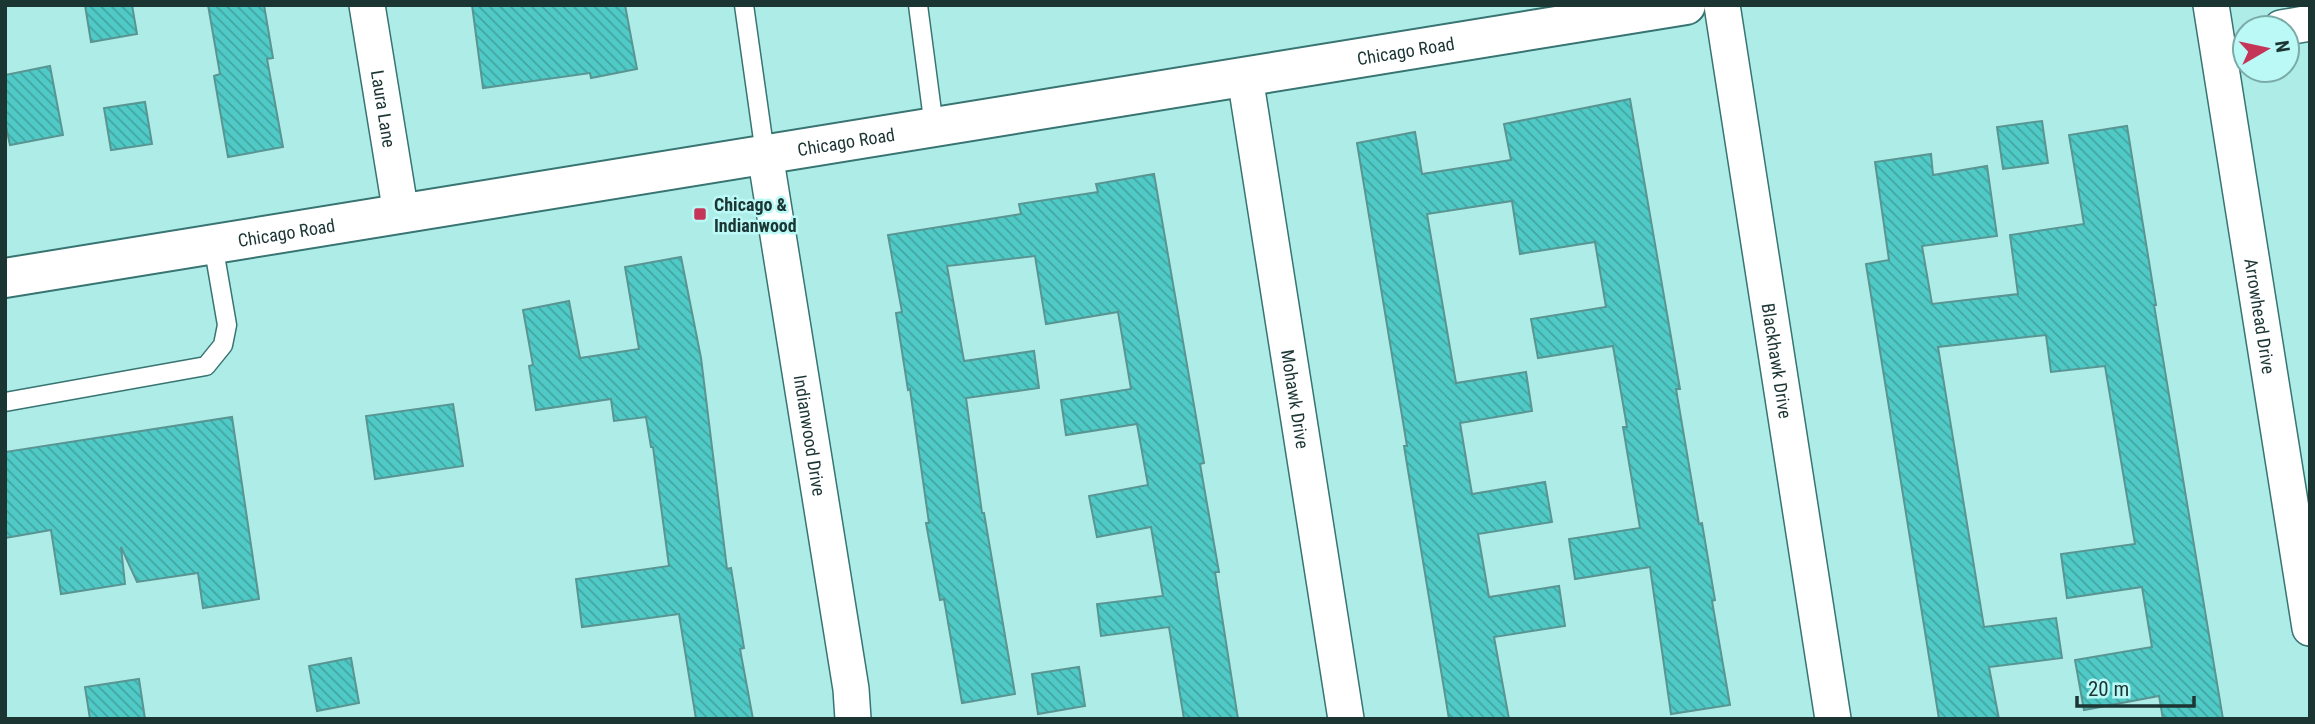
<svg xmlns="http://www.w3.org/2000/svg" width="2315" height="724" viewBox="0 0 2315 724" font-family="'Roboto Condensed',sans-serif">
	<style>
		.building { fill: url(#building-back-hatch); stroke: #599592; stroke-width: 2 }
		.lines { fill: none; stroke-linecap: round; stroke-linejoin: round }
		.lane-casing { stroke: #387472; stroke-width: 21 }
		.street-casing { stroke: #387472; stroke-width: 38 }
		.secondary-casing { stroke: #387472; stroke-width: 42 }
		.lane { stroke: #fff; stroke-width: 18 }
		.street { stroke: #fff; stroke-width: 35 }
		.secondary { stroke: #fff; stroke-width: 38 }
		.poi-dot { fill: #c53557; stroke: #bbf9f6; stroke-width: 2.5 }
		.labels { text-anchor: middle; dominant-baseline: central; stroke-width: 5; stroke-linejoin: round; paint-order: stroke }
		.street-label { font-size: 18px; fill: #1b3533; stroke: #bbf9f6 }
		.poi-label { font-size: 18px; font-weight: bold; fill: #1b3533; stroke: #bbf9f6; text-anchor: start }
	</style>
	<defs>
		<pattern id="building-back-hatch" width="6" height="6" patternUnits="userSpaceOnUse" patternTransform="scale(1.75)"><rect width="6" height="6" fill="#50cac6"/><path d="M-1 5l2 2M0 0l6 6M5-1l2 2" fill="none" stroke="#42a5a1"/></pattern>
	</defs>
	<rect width="100%" height="100%" fill="#aeece8"/>
	<g class="building">
		<polygon points="85,5 132,5 137,34 91,42"/>
		<polygon points="208,5 264,5 273,58 267,59 283,147 228,157 214,76 220,74"/>
		<polygon points="472,5 625,5 637,69 591,78 590,73 483,88"/>
		<polygon points="50,66 63,135 10,145 5,122 5,75"/>
		<polygon points="1630,99 1680,389 1676,389 1699,524 1702,523 1715,600 1712,601 1730,705 1671,714 1650,567 1575,579 1569,539 1640,528 1623,427 1627,427 1613,346 1538,358 1531,319 1606,307 1595,242 1520,254 1512,201 1427,214 1456,383 1526,372 1532,411 1460,423 1472,494 1545,482 1552,522 1478,534 1489,597 1559,586 1565,626 1494,637 1509,719 1449,719 1404,446 1407,446 1357,143 1415,132 1422,174 1511,160 1504,124"/>
		<polygon points="145,102 152,144 111,150 104,108"/>
		<polygon points="2042,121 2048,163 2003,169 1997,127"/>
		<polygon points="2127,126 2156,305 2154,305 2223,719 2163,719 2159,696 2084,710 2075,660 2152,647 2142,587 2067,598 2061,554 2135,544 2105,366 2051,372 2046,335 1938,347 1984,627 2056,618 2062,658 1989,667 1999,719 1939,719 1866,264 1889,260 1875,162 1931,154 1933,175 1987,166 1997,236 1922,246 1932,304 2018,294 2010,235 2084,224 2069,135"/>
		<polygon points="1154,174 1204,463 1200,464 1219,572 1215,572 1238,719 1184,719 1169,627 1101,636 1097,604 1163,596 1151,527 1097,537 1089,496 1148,485 1137,424 1066,435 1061,400 1131,389 1118,312 1046,324 1035,256 947,266 964,361 1034,351 1039,388 966,398 982,513 984,513 1015,694 962,703 944,599 940,600 926,523 929,523 910,389 908,390 896,313 902,312 888,235 1021,214 1019,204 1098,192 1096,184"/>
		<polygon points="681,257 701,358 727,569 731,568 744,648 740,649 753,719 696,719 679,614 582,627 576,579 669,566 653,447 651,447 646,417 614,421 611,399 536,410 529,366 533,365 523,310 569,301 580,358 639,349 625,267"/>
		<polygon points="453,404 463,466 375,479 366,416"/>
		<polygon points="232,417 259,599 203,608 198,573 137,582 121,547 125,584 61,594 51,530 5,538 5,452"/>
		<polygon points="351,658 359,703 317,711 309,666"/>
		<polygon points="1079,667 1085,706 1038,714 1032,674"/>
		<polygon points="139,679 145,719 90,719 85,687"/>
	</g>
	<g class="lines">
		<defs>
			<g id="lane">
				<polyline points="744,5 765,154"/>
				<polyline points="918,5 934,127"/>
				<polyline points="5,402 206,366 223,345 227,325 213,244"/>
			</g>
			<g id="street">
				<path id="s1" d="M367 5 401 214"/>
				<path id="s2" d="M1722 5 1833 719"/>
				<path id="s3" d="M2211 5 2310 628"/>
				<polyline points="2281,28 2310,23"/>
				<path id="s4" d="M1245 77 1346 719"/>
				<path id="s5" d="M765 154 851 689 853 719"/>
			</g>
			<g id="secondary">
				<path id="s6" d="M5 278 1686 5"/>
			</g>
		</defs>
		<use href="#lane" class="lane-casing"/>
		<use href="#street" class="street-casing"/>
		<use href="#secondary" class="secondary-casing"/>
		<use href="#lane" class="lane"/>
		<use href="#street" class="street"/>
		<use href="#secondary" class="secondary"/>
	</g>
	<rect class="poi-dot" x="693" y="207" width="14" height="14" rx="3.5"/>
	<g class="labels">
		<g class="street-label">
			<text stroke="none"><textPath href="#s6" startOffset="1419">Chicago Road</textPath></text>
			<text stroke="none"><textPath href="#s1" startOffset="105">Laura Lane</textPath></text>
			<text stroke="none"><textPath href="#s6" startOffset="852">Chicago Road</textPath></text>
			<text stroke="none"><textPath href="#s6" startOffset="285">Chicago Road</textPath></text>
			<text stroke="none"><textPath href="#s3" startOffset="315">Arrowhead Drive</textPath></text>
			<text stroke="none"><textPath href="#s2" startOffset="360">Blackhawk Drive</textPath></text>
			<text stroke="none"><textPath href="#s4" startOffset="326">Mohawk Drive</textPath></text>
			<text stroke="none"><textPath href="#s5" startOffset="285">Indianwood Drive</textPath></text>
		</g>
		<g class="poi-label">
			<text x="714" y="204">Chicago &amp;<tspan x="714" dy="21">Indianwood</tspan></text>
		</g>
	</g>
	<rect width="2315" height="724" fill="none" stroke="#1b3533" stroke-width="14"/>
	<g transform="translate(2266 49) rotate(81)"><circle r="33" fill="#bbf9f6" stroke="#7baba8" stroke-width="2"/>
	<path d="M0-5L12 26L0 18L-12 26Z" fill="#c53557"/>
	<text y="-10" font-size="19" font-weight="bold" text-anchor="middle" fill="#1b3533">N</text>
	</g>
	<path d="M2077 696v10h117v-10" fill="none" stroke="#1b3533" stroke-width="3.5"/>
	<text x="2088" y="696" font-size="21" fill="#1b3533" stroke="#bbf9f6" stroke-width="5" paint-order="stroke">20 m</text>
</svg>
